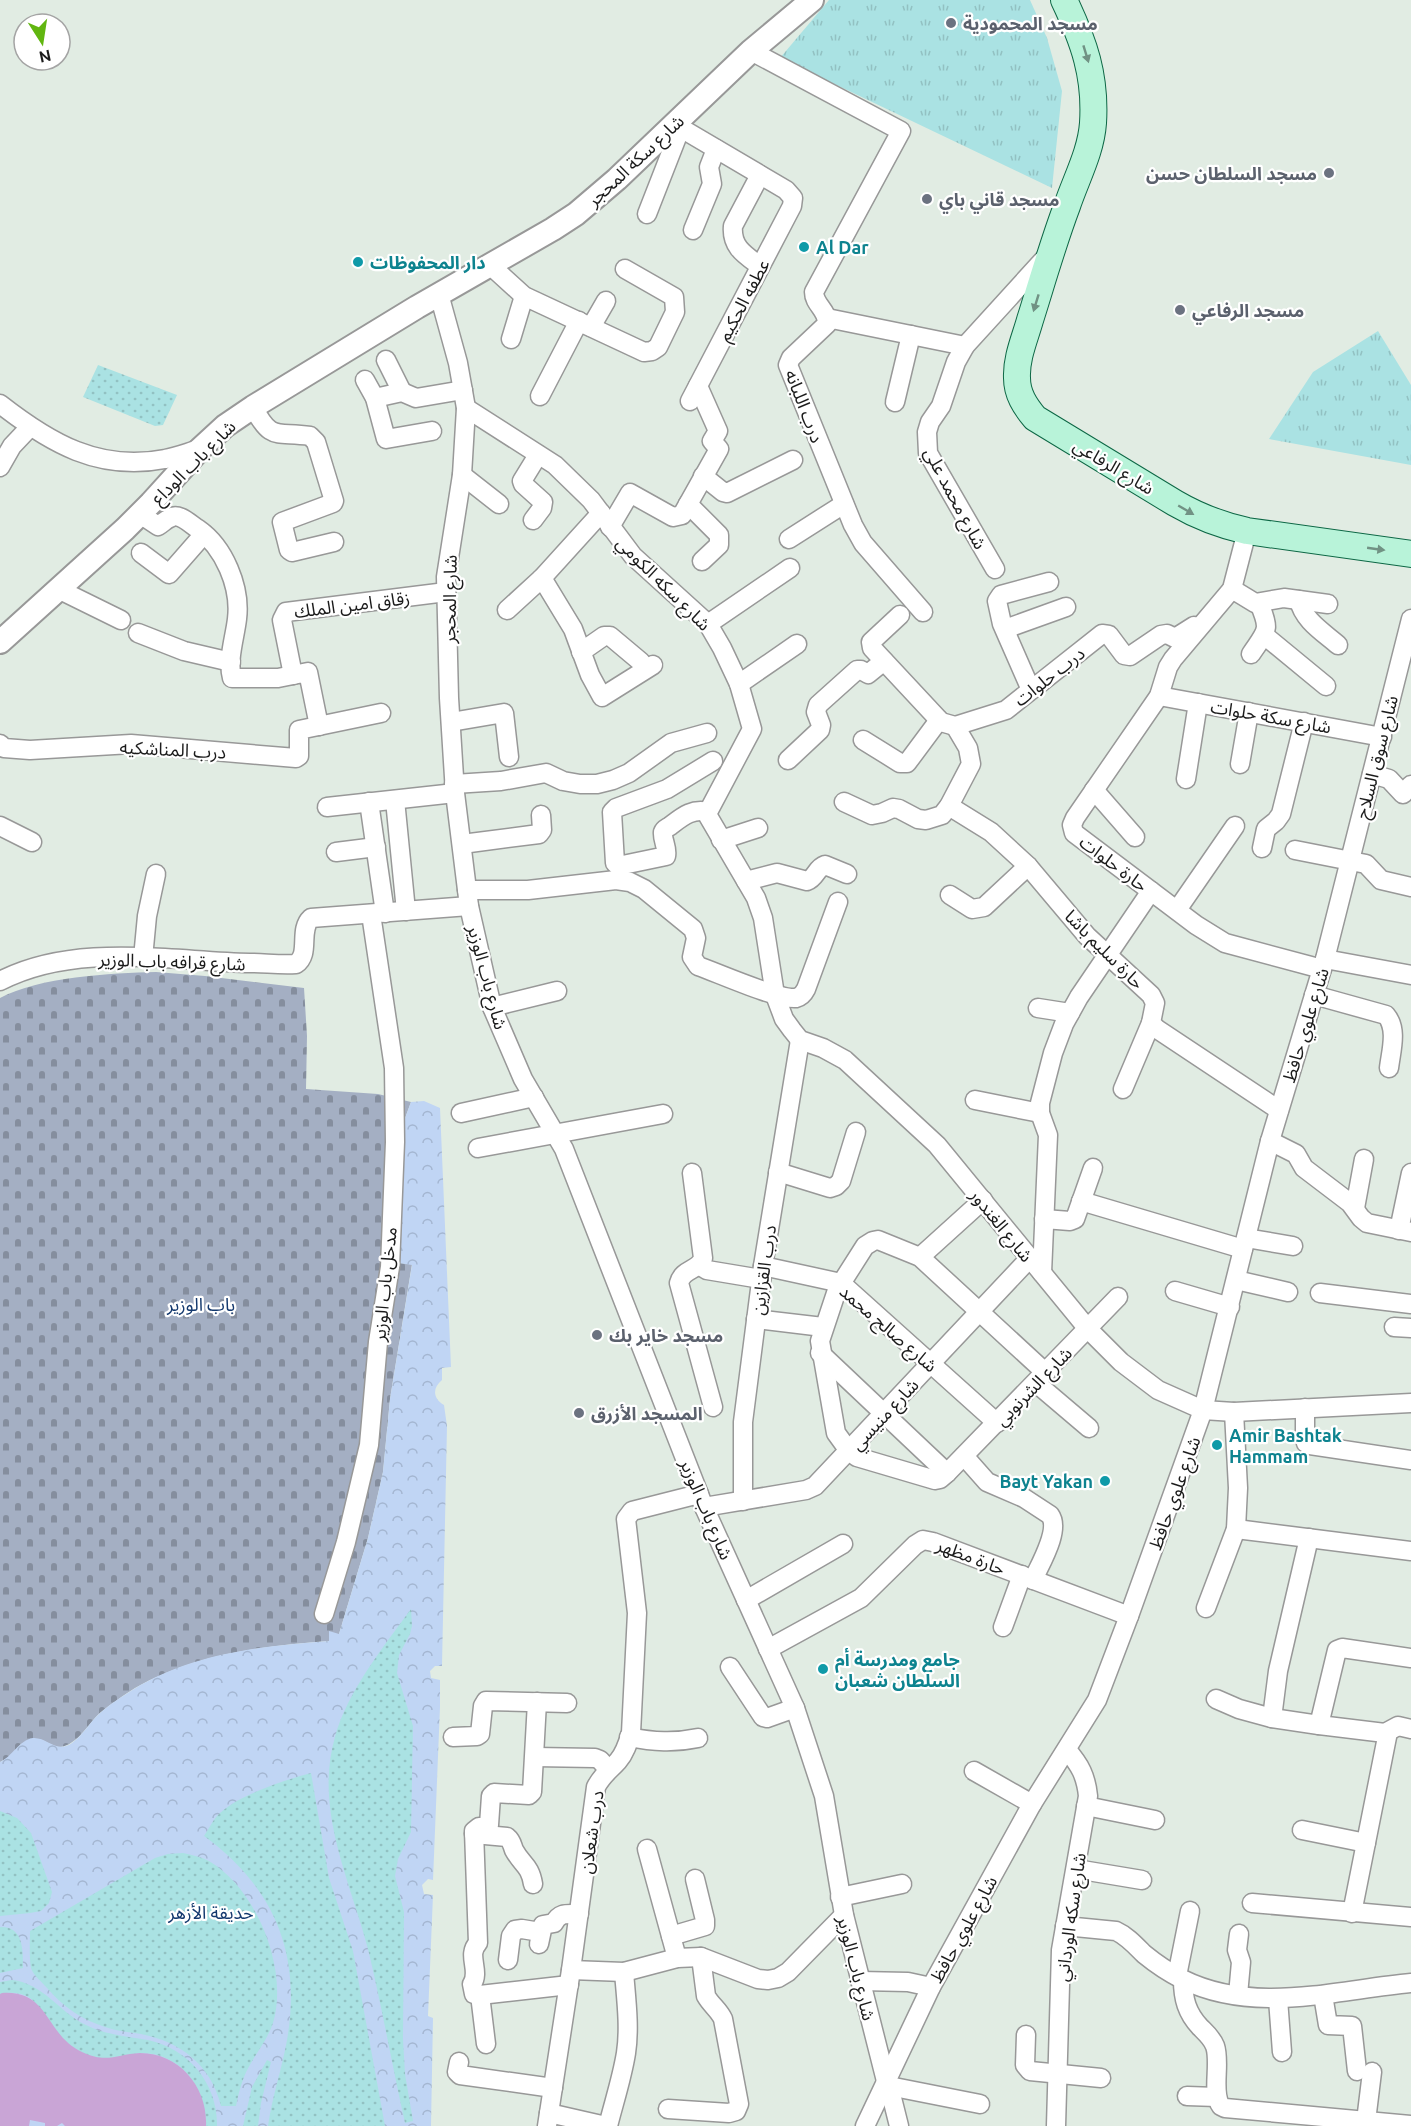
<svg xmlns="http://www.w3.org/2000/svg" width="1411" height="2126" viewBox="0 0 1411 2126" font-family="Ubuntu,'Noto Sans Arabic',sans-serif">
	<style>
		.grass { fill: url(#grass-tufts) }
		.cemetery { fill: url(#cemetery-stones) }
		.park { fill: url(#park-crowns) }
		.garden { fill: url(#garden-dots) }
		.water { fill: #c9a5d6 }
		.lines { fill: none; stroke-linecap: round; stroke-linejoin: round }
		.minor-casing { stroke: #989898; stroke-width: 21 }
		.tertiary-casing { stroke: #989898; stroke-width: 26 }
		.secondary-casing { stroke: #0d6745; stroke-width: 28 }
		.minor { stroke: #fff; stroke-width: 18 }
		.tertiary { stroke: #fff; stroke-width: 22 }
		.secondary { stroke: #b8f3d9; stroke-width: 26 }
		.oneway { fill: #719284 }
		.worship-dot { fill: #6b7280; stroke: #fff; stroke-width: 2 }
		.culture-dot { fill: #0f9aa8; stroke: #fff; stroke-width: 2 }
		.labels { text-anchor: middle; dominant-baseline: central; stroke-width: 4.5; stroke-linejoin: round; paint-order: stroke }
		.worship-label { font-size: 18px; font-weight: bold; fill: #5b616d; stroke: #fff; text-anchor: start }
		.street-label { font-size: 18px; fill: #1b1b1b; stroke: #fff }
		.culture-label { font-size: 18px; font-weight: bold; fill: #0d838f; stroke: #fff; text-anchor: start }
		.park-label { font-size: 18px; fill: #14396e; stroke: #fff }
	</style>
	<defs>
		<pattern id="grass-tufts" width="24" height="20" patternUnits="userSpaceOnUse" patternTransform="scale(1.5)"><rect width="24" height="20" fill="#aae2e3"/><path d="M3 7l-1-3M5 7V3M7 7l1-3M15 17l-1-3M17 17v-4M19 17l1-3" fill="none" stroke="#92c1c2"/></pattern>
		<pattern id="cemetery-stones" width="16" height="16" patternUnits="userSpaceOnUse" patternTransform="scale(1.5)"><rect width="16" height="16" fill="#a4afc3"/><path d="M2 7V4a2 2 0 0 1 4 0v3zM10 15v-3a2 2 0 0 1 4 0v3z" fill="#858e9e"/></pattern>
		<pattern id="park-crowns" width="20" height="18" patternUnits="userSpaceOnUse" patternTransform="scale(1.5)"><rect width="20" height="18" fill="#c0d5f4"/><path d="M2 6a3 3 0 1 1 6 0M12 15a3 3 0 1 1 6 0" fill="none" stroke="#a4b6d1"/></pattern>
		<pattern id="garden-dots" width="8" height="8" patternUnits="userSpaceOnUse" patternTransform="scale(1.5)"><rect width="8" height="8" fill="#aae2e3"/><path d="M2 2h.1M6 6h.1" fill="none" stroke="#92c1c2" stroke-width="1.8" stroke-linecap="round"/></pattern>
	</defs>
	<rect width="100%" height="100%" fill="#e1ece3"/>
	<g class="grass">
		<polygon points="829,0 1030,0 1047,38 1062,91 1052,188 780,58"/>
		<polygon points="1378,331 1411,385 1411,465 1269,439 1313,372"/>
	</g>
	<path class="cemetery" d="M156 972 205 976 304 988 307 1036 306 1089 378 1094 411 1102 404 1121 399 1263 412 1264 390 1399 383 1472 368 1538 339 1634 329 1641C262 1646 195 1654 135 1688 124 1695 111 1704 101 1712 89 1722 78 1745 60 1747 53 1747 46 1741 39 1739L21 1744 9 1757 0 1762V998C39 977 111 973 156 972Z"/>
	<path class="park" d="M424 1101 440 1108 451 1367 442 1368V1380C432 1388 433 1399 444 1405L447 1426 442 1666H435L430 1671 431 1678 440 1680V1707L433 1880 428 1879 422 1885 424 1894 433 1895 428 2016 433 2018 431 2126H0V1762C12 1757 19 1740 33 1738 47 1737 57 1754 72 1743 83 1735 90 1722 100 1713 110 1704 123 1696 134 1689 193 1653 262 1646 329 1641V1631L339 1634 368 1538 383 1472 390 1399 412 1265 399 1263 404 1121 411 1102Z"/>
	<g class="garden">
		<polygon points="98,365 177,395 163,425 155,426 83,397"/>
		<path d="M411 1609 412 1626 410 1634 399 1655 397 1673 413 1726 411 1832 398 1859 395 1876 404 1912 403 2039 405 2074 413 2121 405 2123C392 2065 382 2007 368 1949 350 1880 314 1810 335 1737 347 1692 384 1646 411 1609Z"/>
		<path d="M311 1773 329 1878 353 1951 385 2126H268C272 2097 282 2069 287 2040 302 1954 274 1887 204 1836 208 1830 212 1822 217 1816 235 1796 285 1780 311 1773Z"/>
		<polygon points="0,1811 17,1818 31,1833 52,1892 49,1903 41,1911 30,1913 0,1916"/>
		<path d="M183 1853C192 1855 201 1857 209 1861 257 1889 289 1970 273 2023 268 2038 259 2049 251 2063 243 2076 239 2091 236 2106H221C211 2065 181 2042 141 2034 129 2032 116 2031 105 2027 83 2020 63 2007 48 1989 43 1983 33 1975 31 1968 29 1956 30 1942 30 1931L155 1858 168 1854Z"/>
		<path d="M0 1927C24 1926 23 1951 23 1968L0 1973Z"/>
		<path d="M12 1980C43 1983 59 2012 86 2025 106 2035 126 2036 148 2040 189 2049 218 2084 217 2126H206C206 2088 181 2052 139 2053 133 2054 127 2056 121 2057 108 2060 92 2058 81 2052 73 2047 65 2042 59 2035 40 2013 37 1987 0 1994V1982Z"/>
		<polygon points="267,2060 271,2062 261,2103 258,2126 243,2126 252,2087"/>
	</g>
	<path class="water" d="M2 1993C50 1990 44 2034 82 2052 107 2064 117 2054 140 2053 180 2053 208 2088 206 2126H65L62 2123 57 2126H45V2123L30 2120 29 2126H0V1994Z"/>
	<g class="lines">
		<defs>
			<g id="minor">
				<path d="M751 51 901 131 814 292C814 305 828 310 827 324L791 358 788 365 853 525 863 543 923 612"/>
				<polyline points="674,124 786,190 793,198 792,206 690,401"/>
				<path d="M760 175 733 226C731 247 745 255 760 266"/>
				<polyline points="647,214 681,127"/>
				<polyline points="693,230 712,184 709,167 716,149"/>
				<polyline points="490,265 524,296 644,352 652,351 658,347 675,312 674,297 625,269"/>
				<polyline points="439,294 458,363 466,408 462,475 446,577 449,698 455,793 469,906 492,1007 523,1079 564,1149 704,1507 795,1708 824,1796 844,1915 886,2081 889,2086 899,2126"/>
				<polyline points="827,318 965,346"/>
				<polyline points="591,327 606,301"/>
				<polyline points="511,339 524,296"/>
				<polyline points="386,360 402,392"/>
				<polyline points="365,380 375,398 386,439 432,431"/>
				<polyline points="540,396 579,321"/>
				<polyline points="375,398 402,392 416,398 463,390"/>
				<polyline points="895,402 911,335"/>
				<path d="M0 404C50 443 99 472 165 459 177 457 189 452 200 449"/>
				<path d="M253 407C272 442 275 431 310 436L316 442 334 501 333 503 282 522 289 550 292 552 334 542"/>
				<polyline points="466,408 555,465 591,500 633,556 708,624 722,648 739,684 752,729 708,812 708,816 756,898 763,918 775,995 784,1019 792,1030 800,1040 823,1048 845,1060 937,1145 1088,1329 1121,1362 1158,1390 1203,1410 1234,1412 1411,1403"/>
				<polyline points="0,467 12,446 30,427"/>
				<polyline points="462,475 499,504"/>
				<polyline points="703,476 723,492 727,493 793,460"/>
				<polyline points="688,504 719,535 719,545 702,561"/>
				<path d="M140 514 158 526C163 523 165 520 170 518 179 512 190 524 198 529 224 547 241 587 237 619 235 637 227 660 232 678H278L308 672 319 726"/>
				<polyline points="533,520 542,508 543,502 523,484 522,481 538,455"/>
				<polyline points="610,527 630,493 673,517 682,515 719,449 712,441 718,431 698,386"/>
				<polyline points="1247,531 1232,589 1173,659 1168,667 1159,696 1075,818 1072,825 1074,833 1196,925 1225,943 1322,969"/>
				<polyline points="789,539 844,504"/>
				<polyline points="141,553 169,574 204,534"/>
				<polyline points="995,569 928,453 927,432 930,422 941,406 956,362 965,346 1046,257"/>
				<polyline points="542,578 573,629 590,675 602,697 653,665"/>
				<polyline points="58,589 121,620"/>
				<polyline points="1232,589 1255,603 1284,598 1328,604"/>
				<path d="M1299 600C1303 620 1323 632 1338 645"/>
				<polyline points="507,610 542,578 601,513"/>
				<polyline points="900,615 871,642 872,648 941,722 955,726 1006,710 1102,634 1109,635 1124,655 1130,656 1161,635 1167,634 1175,638 1194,626"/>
				<polyline points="708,624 790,568"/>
				<polyline points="1005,629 1066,607"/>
				<polyline points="138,633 184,651 231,662"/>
				<polyline points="1264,635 1326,686"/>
				<polyline points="581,652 604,636 610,636 641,662"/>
				<path d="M1251 654C1267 630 1271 631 1259 603"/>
				<polyline points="293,675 282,620 286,612 446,592"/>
				<polyline points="739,684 797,644"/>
				<polyline points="1031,690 1002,624 997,601 1001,595 1049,582"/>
				<polyline points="1159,696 1382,737"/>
				<polyline points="451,722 504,713 509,757"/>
				<polyline points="863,740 900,763 907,763 939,720"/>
				<polyline points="0,744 4,748 30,750 131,744 296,758 299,756 299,730 381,713"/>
				<polyline points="788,760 820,730 821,725 816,712 818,705 857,670 861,670 868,674 884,661"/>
				<polyline points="1240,764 1249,712"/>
				<polyline points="1372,774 1389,779 1403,794 1411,785"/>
				<polyline points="1186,779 1198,703"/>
				<polyline points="454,784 501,781 546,773 563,781 580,784 597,784 613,780 629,773 671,743 707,733"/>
				<polyline points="1094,790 1135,837"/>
				<polyline points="395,800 406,911"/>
				<polyline points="369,802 385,913"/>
				<polyline points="844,802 872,815 882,813 893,808 899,809 918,819 926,820 942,815 949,806 971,764 968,748 955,726"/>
				<polyline points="949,806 991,832 1028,866 1087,936 1151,995 1155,1003 1151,1023 1157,1029 1279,1110"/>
				<polyline points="327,807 455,793"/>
				<path d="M708 812C692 808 682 817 670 826 667 828 664 829 663 832 662 840 668 848 666 856L618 866 615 863 612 812 616 808 667 789 713 761"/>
				<polyline points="0,826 32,842"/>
				<polyline points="721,840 758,828"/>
				<polyline points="462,844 539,834 542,830 541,815"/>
				<polyline points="1262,848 1266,829 1276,821 1281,814 1304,722"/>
				<polyline points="1295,850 1366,864 1381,880 1411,887"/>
				<polyline points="336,852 376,847"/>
				<path d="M746 881 777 873 807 881C816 878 816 868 825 865L847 874"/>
				<path d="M467 890H528L616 880 630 882 644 889 693 929 696 938 692 957 698 966C718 973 778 1000 796 998 800 997 804 993 806 989L838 902"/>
				<polyline points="950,895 972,909 984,907 1028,866"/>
				<polyline points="1177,910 1235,826"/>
				<polyline points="143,958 147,916 156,874"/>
				<polyline points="1325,959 1411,975"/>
				<path d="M0 981C75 942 168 961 250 963 265 963 280 965 296 964 311 954 298 930 311 918L469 906"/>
				<path d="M1314 995 1386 1015C1398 1029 1391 1051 1389 1068"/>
				<polyline points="492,1007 557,991"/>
				<polyline points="1038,1008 1070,1013"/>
				<polyline points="1123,1089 1151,1023"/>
				<polyline points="975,1100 1040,1113"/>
				<polyline points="461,1113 534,1097"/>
				<polyline points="1270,1141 1296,1154 1304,1168 1350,1203 1361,1218 1367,1223 1411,1232"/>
				<polyline points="478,1148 663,1114"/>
				<polyline points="778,1172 830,1188 836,1186 841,1181 856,1132"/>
				<path d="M692 1173 703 1258C699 1271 683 1268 679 1283L713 1407"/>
				<polyline points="1081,1201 1243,1249"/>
				<polyline points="1355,1208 1364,1159"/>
				<polyline points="1044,1219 1070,1221 1075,1219 1093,1168"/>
				<polyline points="1399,1230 1411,1173"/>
				<polyline points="1246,1238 1293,1246"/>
				<polyline points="920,1257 983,1200"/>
				<polyline points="699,1265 707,1270 761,1279"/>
				<polyline points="763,1266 841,1283 997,1423"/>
				<polyline points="1042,1273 1048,1135 1040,1113 1040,1103 1053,1053 1064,1024 1079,997 1151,891"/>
				<polyline points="1236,1280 1288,1292"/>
				<polyline points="1175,1291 1230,1307"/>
				<polyline points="1320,1293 1411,1304"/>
				<polyline points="756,1319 823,1327"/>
				<polyline points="1394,1327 1411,1328"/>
				<polyline points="820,1353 947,1473"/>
				<polyline points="1046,1373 920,1257 878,1240 873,1241 865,1246 837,1290 820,1341 836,1433 849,1451 857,1457 935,1480 940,1479 947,1473 1118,1297"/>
				<polyline points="1036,1383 1089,1428"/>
				<polyline points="1305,1408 1305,1439 1306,1443 1310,1445 1411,1460"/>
				<path d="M964 1456 987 1482 1024 1498 1050 1515C1061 1530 1040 1564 1033 1580"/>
				<polyline points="743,1501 743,1422 763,1266 800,1040"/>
				<polyline points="704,1507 806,1490 815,1486 1029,1259"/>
				<polyline points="1236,1529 1411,1551"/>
				<polyline points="746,1600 843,1544"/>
				<polyline points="1206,1608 1236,1529 1238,1488 1234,1412"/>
				<polyline points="324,1614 346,1542 369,1445 378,1342 390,1267 395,1142 394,1068 371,914"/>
				<polyline points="1003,1627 1022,1575"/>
				<polyline points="768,1649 861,1598 915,1545 923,1540 933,1542 1129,1616"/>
				<polyline points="730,1667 763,1717 767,1718 795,1708"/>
				<polyline points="1216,1699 1239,1709 1272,1718 1319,1725 1385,1733 1398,1726 1411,1729"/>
				<polyline points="1272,1718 1278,1671 1309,1538"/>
				<polyline points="1319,1725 1337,1650 1342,1648 1411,1658"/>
				<polyline points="453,1737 477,1736 480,1734 483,1706 486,1701 567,1703"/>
				<path d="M629 1737C654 1742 674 1743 698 1738"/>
				<polyline points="535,1757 595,1758 600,1760 608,1769"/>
				<polyline points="974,1771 1032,1804"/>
				<polyline points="1086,1806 1155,1820"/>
				<polyline points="1302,1830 1366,1843"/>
				<path d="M474 1834 507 1837C512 1841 512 1845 514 1850 522 1865 530 1865 533 1884"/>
				<polyline points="647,1849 677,1958"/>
				<polyline points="1076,1869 1142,1880"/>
				<polyline points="840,1897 902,1884"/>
				<polyline points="1252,1903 1411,1917"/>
				<polyline points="1352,1913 1388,1732"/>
				<path d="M1065 1926 1116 1931C1127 1936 1135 1945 1144 1954 1155 1963 1168 1972 1182 1979 1254 2015 1335 1990 1411 1983"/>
				<polyline points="671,1936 705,1926 705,1920 695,1879"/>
				<path d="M539 1944 543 1925 554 1923C560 1912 567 1914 579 1914"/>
				<polyline points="508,1960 511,1936 515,1930 522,1929 540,1932"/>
				<polyline points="571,1970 624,1972 677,1958 701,1957 758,1979 768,1980 778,1978 788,1972 844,1915"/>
				<polyline points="1177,1976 1190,1911"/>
				<path d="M1183 1980C1183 1999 1187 2013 1200 2027 1206 2033 1212 2038 1215 2046 1221 2063 1211 2093 1221 2106L1225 2108 1411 2125"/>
				<polyline points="860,1981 908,1982 931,1987"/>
				<path d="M480 1995 474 1994 472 1984C481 1971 466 1955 478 1943L474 1831 479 1827H485L489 1825 491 1796 494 1793 529 1795 532 1792 537 1702"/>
				<polyline points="480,1995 569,1985"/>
				<polyline points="480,1995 486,2044"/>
				<polyline points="1238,1995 1241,1962 1237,1950 1239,1934"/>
				<polyline points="1323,1995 1328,2025 1352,2026 1357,2071"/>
				<polyline points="1278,1999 1282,2052"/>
				<polyline points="1026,2035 1025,2065 1030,2071 1101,2078"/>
				<polyline points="459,2062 457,2072 460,2075 553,2088"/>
				<polyline points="889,2086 980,2104"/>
				<polyline points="1187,2096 1217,2097"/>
				<path d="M668 2109 729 2113 736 2111 739 2104 723 2019C719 2010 711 2005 706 1996L701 1957"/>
				<polyline points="549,2113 606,2126"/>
				<polyline points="1366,2121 1372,2072"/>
				<path d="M547 2126 571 1970 596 1787C602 1775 610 1770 618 1761 625 1753 628 1743 631 1733L637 1613 626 1519 632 1511 699 1494"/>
				<path d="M608 2126C614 2102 622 2078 626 2053 630 2027 626 1998 624 1972"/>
				<polyline points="865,2126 931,1987 1032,1804 1097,1700 1129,1616 1203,1410 1270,1141 1325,959 1411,619"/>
				<path d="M1056 2126 1061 1950 1088 1796C1086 1776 1080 1765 1067 1750"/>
			</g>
			<polyline id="tertiary" points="0,642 125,529 151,503 200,449 225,426 253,407 417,307 553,229 576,214 617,179 751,51 812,0"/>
			<path id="secondary" d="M1064 0C1084 42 1096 76 1093 123 1091 152 1076 179 1067 206 1053 243 1042 282 1030 320 1025 338 1016 358 1017 378 1017 394 1025 406 1035 418L1175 503C1199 517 1220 525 1247 531L1411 554"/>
		</defs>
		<use href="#minor" class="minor-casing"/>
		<use href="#tertiary" class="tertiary-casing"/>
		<use href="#secondary" class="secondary-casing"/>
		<use href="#minor" class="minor"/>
		<use href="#tertiary" class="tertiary"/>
		<use href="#secondary" class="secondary"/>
	</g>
	<defs><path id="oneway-solid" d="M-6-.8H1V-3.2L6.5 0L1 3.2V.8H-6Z" transform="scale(1.5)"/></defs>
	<g class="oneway">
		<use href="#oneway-solid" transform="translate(1086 54) rotate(73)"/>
		<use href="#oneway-solid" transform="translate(1036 303) rotate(107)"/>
		<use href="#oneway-solid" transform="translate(1186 510) rotate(30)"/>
		<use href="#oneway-solid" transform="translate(1376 549) rotate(8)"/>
	</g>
	<g class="worship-dot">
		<circle cx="951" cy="23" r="6"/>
		<circle cx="1329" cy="173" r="6"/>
		<circle cx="927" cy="199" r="6"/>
		<circle cx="1180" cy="310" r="6"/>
		<circle cx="597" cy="1335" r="6"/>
		<circle cx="579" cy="1413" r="6"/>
	</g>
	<g class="culture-dot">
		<circle cx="804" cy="247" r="6"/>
		<circle cx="358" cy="262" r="6"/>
		<circle cx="1217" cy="1445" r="6"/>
		<circle cx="1105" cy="1481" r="6"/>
		<circle cx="823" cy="1669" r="6"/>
	</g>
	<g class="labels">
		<g class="worship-label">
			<text x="963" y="23">مسجد المحمودية</text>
			<text x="1317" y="173" text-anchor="end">مسجد السلطان حسن</text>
			<text x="939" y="199">مسجد قاني باي</text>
			<text x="1192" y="310">مسجد الرفاعي</text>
			<text x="609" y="1335">مسجد خاير بك</text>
			<text x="591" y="1413">المسجد الأزرق</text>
		</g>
		<g class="street-label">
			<text transform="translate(635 160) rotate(-43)">شارع سكة المحجر</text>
			<text transform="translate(743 300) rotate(-62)">عطفه الحكيم</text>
			<text transform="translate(805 406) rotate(69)">درب اللبانه</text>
			<text transform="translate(193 462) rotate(-45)">شارع باب الوداع</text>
			<text transform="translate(1114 466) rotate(31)">شارع الرفاعي</text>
			<text transform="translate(956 498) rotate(62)">شارع محمد علي</text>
			<text transform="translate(664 583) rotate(45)">شارع سكه الكومي</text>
			<text transform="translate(449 599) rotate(-89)">شارع المحجر</text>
			<text transform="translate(352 604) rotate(-7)">زقاق امين الملك</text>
			<text transform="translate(1049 676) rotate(-38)">درب حلوات</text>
			<text transform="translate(1271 716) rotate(10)">شارع سكة حلوات</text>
			<text transform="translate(173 749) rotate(3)">درب المناشكيه</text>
			<text transform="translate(1376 757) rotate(-76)">شارع سوق السلاح</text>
			<text transform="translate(1114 863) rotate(37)">حارة حلوات</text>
			<text transform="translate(1105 949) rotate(45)">حارة سليم باشا</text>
			<text transform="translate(172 961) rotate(2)">شارع قرافه باب الوزير</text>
			<text transform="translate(488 977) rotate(75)">شارع باب الوزير</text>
			<text transform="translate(1305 1025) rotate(-73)">شارع علوي حافظ</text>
			<text transform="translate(1002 1225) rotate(51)">شارع الغندور</text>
			<text transform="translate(763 1270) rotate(-82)">درب القزازين</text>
			<text transform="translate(384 1284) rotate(-84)">مدخل باب الوزير</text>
			<text transform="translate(889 1328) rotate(41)">شارع صالح محمد</text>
			<text transform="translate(1033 1386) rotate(-46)">شارع الشرنوبي</text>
			<text transform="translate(884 1414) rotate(-47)">شارع منيسي</text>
			<text transform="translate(1174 1493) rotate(-70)">شارع علوي حافظ</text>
			<text transform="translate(707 1509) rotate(67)">شارع باب الوزير</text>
			<text transform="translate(971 1556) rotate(21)">حارة مظهر</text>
			<text transform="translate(591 1832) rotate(-82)">درب شعلان</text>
			<text transform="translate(1070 1917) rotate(-82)">شارع سكه الورداني</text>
			<text transform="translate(963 1929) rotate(-61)">شارع علوي حافظ</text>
			<text transform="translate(857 1968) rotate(76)">شارع باب الوزير</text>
		</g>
		<g class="culture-label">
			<text x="816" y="247">Al Dar</text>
			<text x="370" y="262">دار المحفوظات</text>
			<text x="1229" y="1435">Amir Bashtak<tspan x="1229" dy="21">Hammam</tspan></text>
			<text x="1093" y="1481" text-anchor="end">Bayt Yakan</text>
			<text x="835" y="1659">جامع ومدرسة أم<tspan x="835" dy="21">السلطان شعبان</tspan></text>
		</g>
		<g class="park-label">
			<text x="201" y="1304">باب الوزير</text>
			<text x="211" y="1912">حديقة الأزهر</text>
		</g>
	</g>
	<g transform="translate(42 42) rotate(168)"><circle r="28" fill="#ffffff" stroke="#a4a4a4" stroke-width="1.5"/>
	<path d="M0-4.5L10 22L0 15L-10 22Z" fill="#61b610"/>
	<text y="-9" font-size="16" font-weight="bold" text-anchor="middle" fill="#1b1b1b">N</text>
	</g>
</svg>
